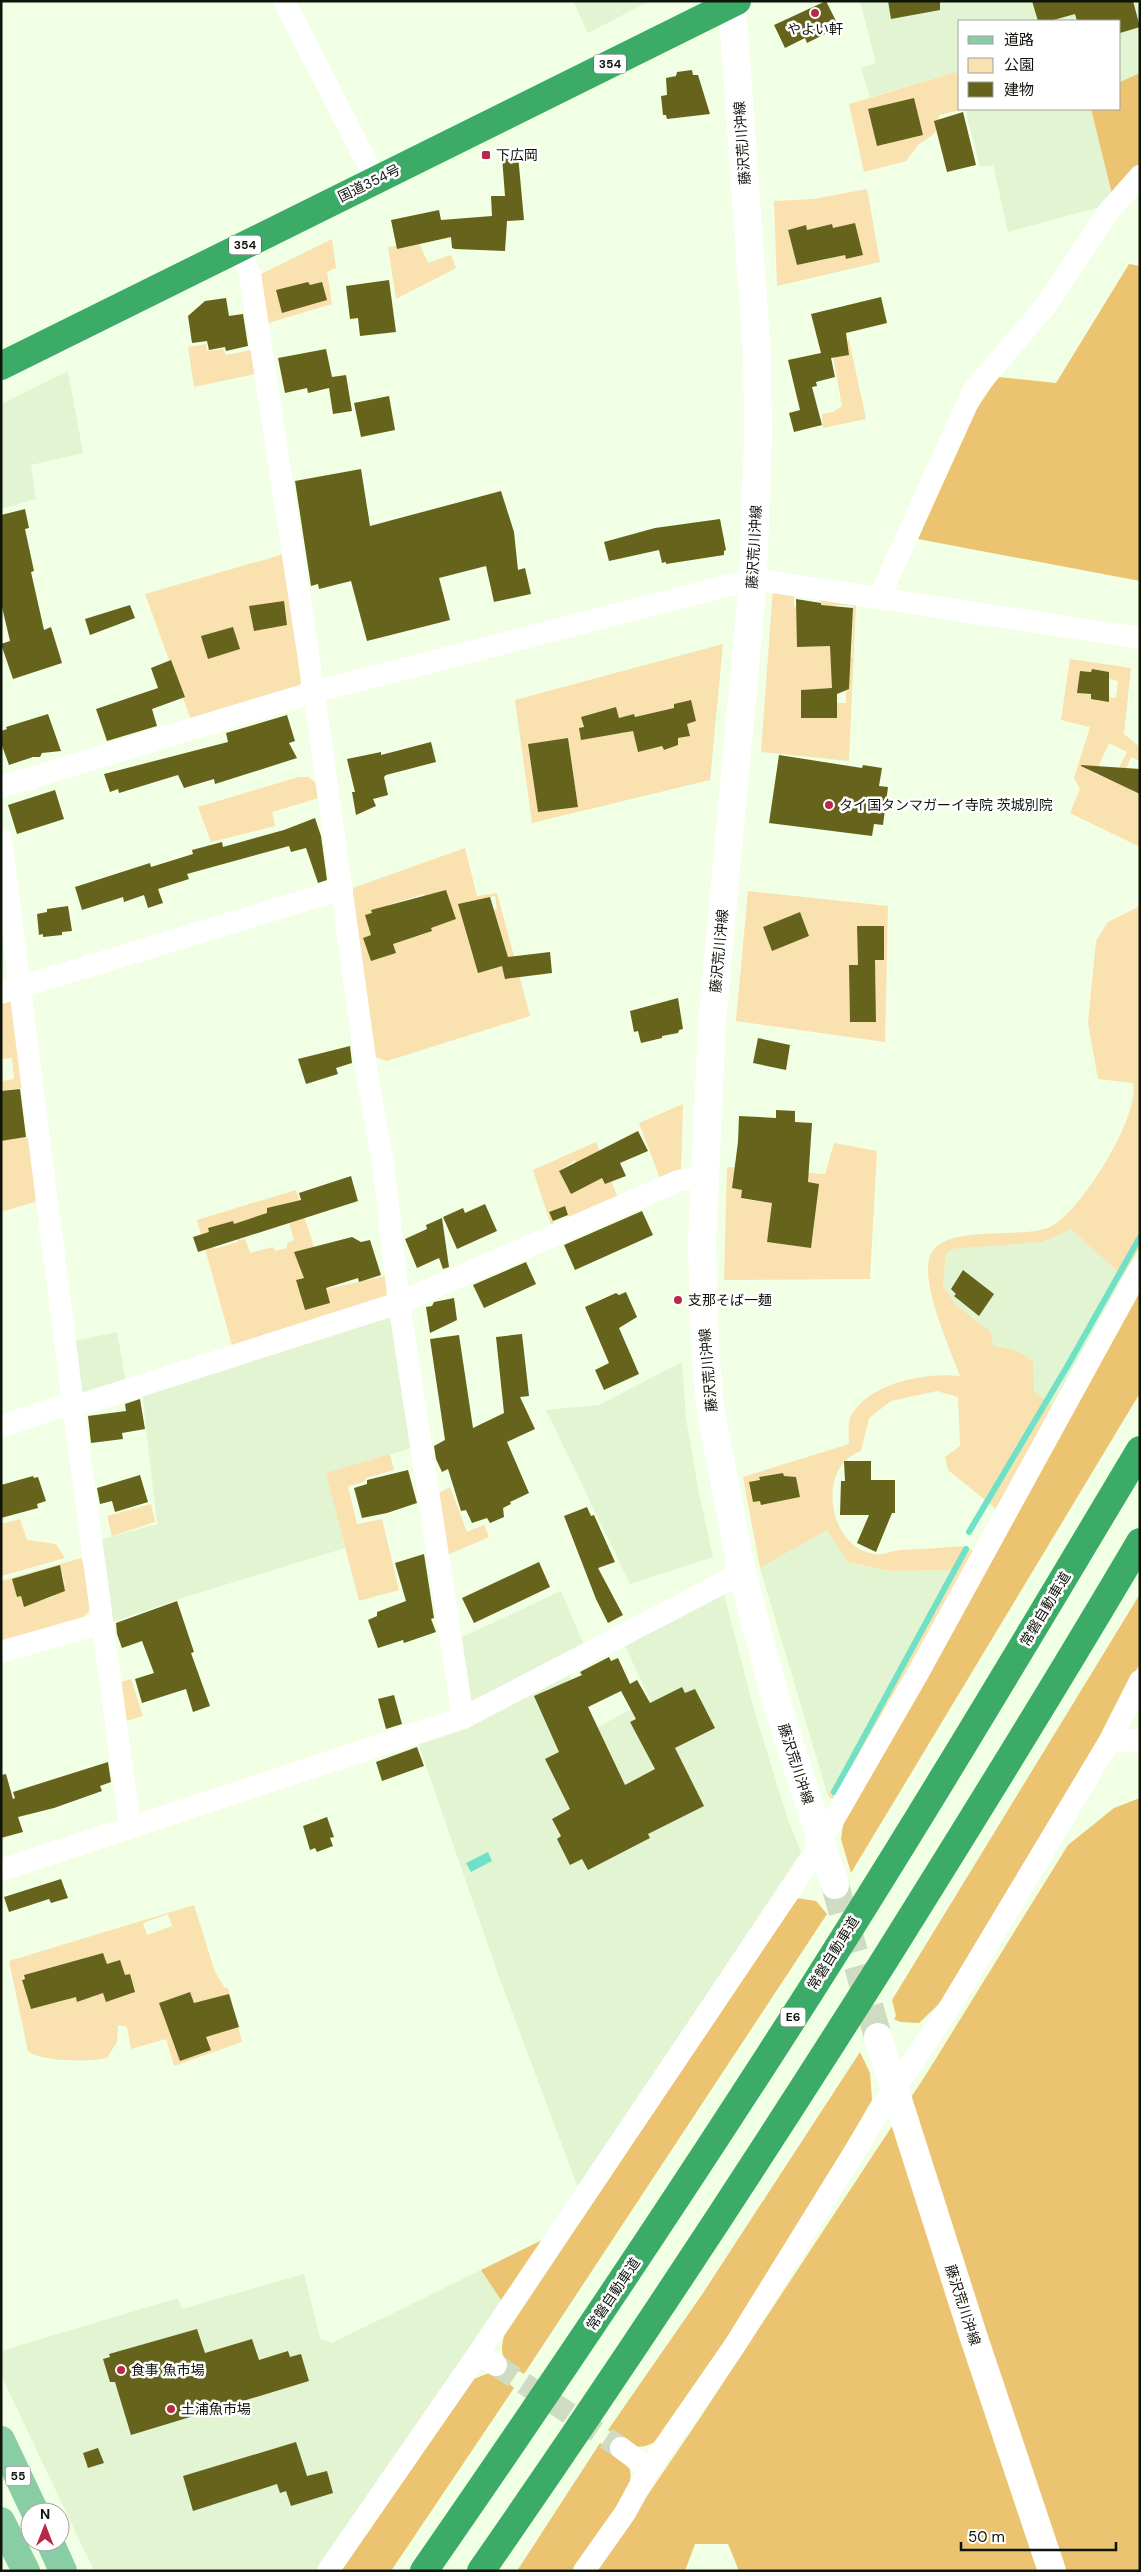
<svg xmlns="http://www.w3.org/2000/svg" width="1141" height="2572" viewBox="0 0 1141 2572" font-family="'DM Sans','Noto Sans JP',sans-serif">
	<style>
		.built { fill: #e2f4d2 }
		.green { fill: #fae1b0; fill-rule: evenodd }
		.forest { fill: #ecc370 }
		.water { fill: #6fe1c7 }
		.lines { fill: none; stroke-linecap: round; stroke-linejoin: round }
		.stream { stroke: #6fe1c7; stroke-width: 6 }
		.building { fill: #66631d; fill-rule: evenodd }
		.street-tunnel { stroke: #cfdcc3; stroke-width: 22; stroke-dasharray: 22 11; stroke-linecap: butt }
		.secondary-tunnel { stroke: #cfdcc3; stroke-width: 28; stroke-dasharray: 28 14; stroke-linecap: butt }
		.street { stroke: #fff; stroke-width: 22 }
		.secondary { stroke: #fff; stroke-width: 28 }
		.primary { stroke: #89cda4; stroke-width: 28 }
		.highway { stroke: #3bab67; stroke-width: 28 }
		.poi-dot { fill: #b92847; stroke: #fff; stroke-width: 2 }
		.labels { text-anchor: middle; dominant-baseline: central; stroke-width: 5; stroke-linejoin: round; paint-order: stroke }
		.shield { fill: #fff; stroke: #575a54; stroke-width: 1 }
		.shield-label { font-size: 12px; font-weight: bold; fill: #0f140b }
		.poi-label { font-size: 14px; fill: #0f140b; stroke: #fff; text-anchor: start }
		.street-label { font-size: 14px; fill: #0f140b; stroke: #fff }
	</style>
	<rect width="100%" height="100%" fill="#f1ffe4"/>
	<g class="built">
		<polygon points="573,1 650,1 588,33"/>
		<polygon points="860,1 1140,1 1140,73 1120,82 1120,21 960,21 960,86 956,72 870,97 861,68 876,63"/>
		<polygon points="965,109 1091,109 1112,194 1100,207 1008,232 993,165 980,167"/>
		<polygon points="68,371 83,453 31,465 36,499 1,509 1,404"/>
		<polygon points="1071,1228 1123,1276 1052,1406 1034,1391 1007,1347 994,1347 991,1332 956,1305 943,1285 946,1254 953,1249 1042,1242"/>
		<polygon points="387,1316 394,1321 412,1448 327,1473 345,1548 179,1599 110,1623 96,1541 157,1524 142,1392"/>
		<polygon points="117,1332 126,1382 85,1396 78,1391 74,1341"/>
		<polygon points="682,1362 686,1418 698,1488 713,1557 630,1584 546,1410 599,1405"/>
		<polygon points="827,1530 891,1571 951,1570 828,1796 760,1568"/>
		<polygon points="561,1591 585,1647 475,1703 468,1701 456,1640"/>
		<polygon points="724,1594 754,1710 788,1820 801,1852 578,2188 498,1974 418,1743 568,1674 598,1727 650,1699 624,1644"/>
		<polygon points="481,2270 503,2303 317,2571 94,2571 1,2375 1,2351 178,2298 182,2309 304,2274 320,2338 332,2343"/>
	</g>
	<g class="green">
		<path d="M956 72 960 86V109H965L939 115 938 128 933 135 919 144 906 161 864 172 849 104ZM868 109 922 135 877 146Z"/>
		<path d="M867 189 880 262 777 286 774 201 814 199ZM855 223 863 255 846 259 840 237 829 259 797 265 788 230 806 225 807 230 832 224 834 230Z"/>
		<polygon points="332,239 336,268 327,272 332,304 265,324 259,275"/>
		<polygon points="419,243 428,263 451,255 456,268 396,299 388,247"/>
		<polygon points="849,340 866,419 823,428 822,414 833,412 842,406 831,345"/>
		<polygon points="206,344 207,351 223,349 226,355 251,350 255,374 194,387 188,347"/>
		<polygon points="284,554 301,683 297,689 191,720 145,594"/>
		<path d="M773 588 856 604 849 761 761 752ZM794 596 820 599 821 613 835 612V605L853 606 852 658 831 659 830 646 797 647 798 607H794ZM849 683V689L846 690V703H837V718H801V690L832 688Z"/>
		<path d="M723 644 710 780 532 823 515 700ZM690 700 696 721 687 724 689 736 678 738V745L664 750 662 746 638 751 631 724 625 733 587 737 581 717 616 707 619 718 634 714 635 717 674 708V704ZM568 738 578 806 538 812 528 744Z"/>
		<path d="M1070 659 1131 668 1124 734 1140 747V761L1131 757 1120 784 1140 794V847L1070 813 1080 789 1074 778 1090 727 1061 720ZM1092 670 1109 672V679L1118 681 1116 698 1078 693 1081 671 1091 672ZM1109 743 1127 752 1113 780 1095 774Z"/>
		<polygon points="299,777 308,777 316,783 319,798 272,812 275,826 211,842 198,807"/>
		<path d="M465 848 477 896 497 893 530 1016 387 1061 371 1056 350 889ZM446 890 456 919 428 896ZM424 894 435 924 431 925V931L419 936 388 908V905ZM495 896 497 909 471 914 468 902ZM496 917 510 963 465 927ZM387 929 395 953 371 961 363 938Z"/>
		<path d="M748 891 888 906 885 1042 736 1021ZM800 912 809 936 772 950 763 927ZM857 926H884V960L858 961ZM849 965H875L876 1022 850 1021Z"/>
		<path d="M1140 906V1247L1123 1276 1071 1229 1042 1242 953 1249 946 1254 943 1285 956 1305 991 1332 994 1347C1012 1347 1020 1351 1033 1362L1034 1391 1052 1406 996 1509 948 1470 945 1457 960 1446 958 1397 937 1391 891 1401 869 1418 861 1451C816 1466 827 1547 874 1554 881 1556 892 1551 900 1550 921 1549 941 1548 962 1546L975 1551 835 1801 828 1796 951 1570 891 1571 848 1562 827 1530 760 1568 743 1477 849 1444C849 1436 847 1420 852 1414 872 1382 926 1372 960 1376 950 1349 920 1282 930 1256 943 1222 1023 1241 1052 1226 1081 1211 1141 1115 1133 1083L1098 1079 1088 1023 1096 941 1108 922ZM783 1473 784 1476 796 1477 800 1497 761 1505 759 1477Z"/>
		<polygon points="14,994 38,1201 1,1212 1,1141 29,1137 22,1088 1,1091 1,1067 3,1081 14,1079 12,1058 1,1059 1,998"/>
		<polygon points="683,1104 681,1172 661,1181 639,1123"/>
		<path d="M596 1142 618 1198 552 1228 533 1170ZM575 1160 576 1163 568 1189 559 1171ZM564 1206 570 1220 555 1226 549 1212Z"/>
		<path d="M834 1143 877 1151 870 1279 724 1280 727 1167 825 1174ZM735 1172 780 1204 741 1199 742 1190 732 1188ZM787 1173 808 1176 805 1200ZM771 1213 815 1219 811 1248 767 1242Z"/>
		<path d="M296 1190 327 1289 385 1276 390 1296 233 1349 197 1220ZM286 1212 294 1240 287 1243V1248L275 1251 273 1247 250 1253 245 1239 240 1240 238 1231 267 1213ZM233 1221 238 1242 214 1249 208 1228ZM321 1273 330 1303 305 1310 296 1280Z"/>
		<polygon points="390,1454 394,1470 366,1478 364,1482 348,1486 357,1524 382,1519 399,1590 359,1601 326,1473"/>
		<polygon points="450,1487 467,1532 484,1525 489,1537 445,1556 437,1494"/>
		<polygon points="151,1504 155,1522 112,1536 107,1516"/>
		<polygon points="20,1519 27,1540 56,1544 65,1558 1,1576 1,1524"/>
		<path d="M81 1558C88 1576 100 1603 84 1617L1 1643V1581ZM60 1566 65 1584 52 1594 53 1597 39 1601 38 1598 23 1603 21 1596 17 1597Z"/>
		<polygon points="131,1679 143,1716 123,1722 118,1683"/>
		<path d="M194 1905 215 1972 224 1987 228 1988 242 2042 174 2066 166 2039 131 2049 127 2027 118 2025 117 2042 107 2058C90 2062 41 2062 28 2051L9 1961ZM168 1914 172 1926 147 1935 143 1923ZM103 1953 107 1964 120 1960 125 1975 130 1974 133 1993 106 2002 103 1993 78 2002 73 1984 65 2000 31 2009 22 1980 24 1975ZM190 1992 194 2003 199 2001 205 2019 200 2021 211 2049 159 2003Z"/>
	</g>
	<g class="forest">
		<polygon points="1140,73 1140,163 1112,194 1091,109 1120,109 1120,82"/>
		<polygon points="1129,264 1140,266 1140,581 918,539 970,419 998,377 1056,383"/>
		<polygon points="1140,1288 1140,1393 851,1873 841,1839 844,1819"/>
		<polygon points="1140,1594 1140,1663 1088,1762 995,1916 939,2004 919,2023 900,2022 894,2019 896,2016 892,2000"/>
		<polygon points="1140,1798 1140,2571 739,2571 728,2544 695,2544 685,2571 596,2571 700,2418 927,2073 1068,1845 1114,1808"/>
		<path d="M796 1898 816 1901 827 1914 524 2374C506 2364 498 2358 504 2336Z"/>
		<path d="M860 2052 870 2073 872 2100 791 2240 665 2432C644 2456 629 2447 608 2430L703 2293Z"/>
		<polygon points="544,2239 503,2303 481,2270"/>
		<polygon points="489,2373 503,2378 514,2388 391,2571 340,2571 474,2379"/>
		<path d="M600 2443C609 2450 624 2457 629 2468 640 2490 589 2552 577 2571H517Z"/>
	</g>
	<polygon class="water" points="488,1852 492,1861 471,1872 466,1863"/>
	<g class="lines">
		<g class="stream">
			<polyline points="969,1532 1068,1365 1140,1237"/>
			<polyline points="834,1792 966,1549"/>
		</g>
	</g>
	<g class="building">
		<polygon points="826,1 839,27 807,43 805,38 785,48 774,25"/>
		<polygon points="888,1 940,1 940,10 891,19"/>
		<polygon points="1032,1 1133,1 1140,27 1120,33 1120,21 1077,21 1075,14 1050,21 1038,21"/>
		<polygon points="692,70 693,75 698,75 710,114 667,119 666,115 663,115 661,96 667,95 666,78 676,76 677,72"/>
		<polygon points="914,98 923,135 877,146 868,109"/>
		<polygon points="963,112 976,165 947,172 934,121"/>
		<polygon points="518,155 524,220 507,221 505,251 455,249 452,248 451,237 397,249 391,220 439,210 441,220 492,216 491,196 505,196 502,157"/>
		<polygon points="855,223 863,255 846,259 845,255 797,265 788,230 806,225 807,230 832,224 833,228"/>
		<polygon points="389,280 396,332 360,336 358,318 350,319 346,286"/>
		<polygon points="308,282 310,285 322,282 327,300 282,313 276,290"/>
		<polygon points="881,297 887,323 846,333 849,355 831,358 835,377 816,382 817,386 812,387 822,425 794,432 789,413 800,410 788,360 821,353 811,314"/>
		<polygon points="226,298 229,316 243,314 248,346 226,351 225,347 209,350 207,341 192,343 188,316 205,301"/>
		<polygon points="326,349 332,377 346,375 352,411 333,414 329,388 308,393 307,388 285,393 278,358"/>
		<polygon points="389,396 395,430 361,437 354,403"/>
		<polygon points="361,469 370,526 501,491 514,532 518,570 525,568 531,594 494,602 486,566 439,578 450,620 367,641 351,581 319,589 318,584 311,586 295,481"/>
		<polygon points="25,509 29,528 25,529 34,571 31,572 44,630 51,627 62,663 13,679 1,644 10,641 1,603 1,515"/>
		<polygon points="720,519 726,550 724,551 724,555 666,564 666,562 662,563 659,550 609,561 604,542 655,528"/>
		<polygon points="796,599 821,603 821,605 853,608 849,689 837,694 837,718 801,718 801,690 832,688 830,646 797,647"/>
		<polygon points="284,601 287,625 254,631 249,606"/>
		<polygon points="130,605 135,618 90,635 85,619"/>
		<polygon points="233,627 240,649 208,659 201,636"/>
		<polygon points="171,660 185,697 152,709 157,726 107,741 96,709 158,688 151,668"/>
		<polygon points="1092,669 1109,672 1109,702 1091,699 1091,694 1077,693 1080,671 1091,672"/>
		<polygon points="691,700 696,721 687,724 690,736 678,738 678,745 664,750 662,746 638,752 633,731 581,740 579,728 584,727 581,717 616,707 619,718 634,714 635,717 674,708 674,704"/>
		<polygon points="48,714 61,751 42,753 40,757 33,757 9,765 1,743 1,731 7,729 6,727"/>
		<polygon points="287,715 295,741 289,743 297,758 215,784 214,779 184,788 178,775 119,793 118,789 110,792 104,774 228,742 226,733"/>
		<polygon points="568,738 578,807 538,812 528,744"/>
		<polygon points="431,742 436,762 386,775 384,777 388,795 373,799 376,806 356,815 352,792 355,792 347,759 381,752 381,755"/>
		<polygon points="779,755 862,768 863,765 882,768 879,786 888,787 883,825 874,824 872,836 769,823"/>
		<polygon points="1081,765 1140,769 1140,794 1081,766"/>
		<polygon points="55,790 64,819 17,834 8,805"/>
		<polygon points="315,818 321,836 327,880 318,883 306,848 291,852 289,846 187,874 189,879 158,889 163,903 148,908 144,895 124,902 123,897 82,910 75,887 150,863 151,867 193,854 192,850 222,842 223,847 284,830"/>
		<polygon points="446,890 456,919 431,928 432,931 393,944 396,953 371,961 363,938 371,935 365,915 372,913 371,910"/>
		<polygon points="490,897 508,957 550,952 552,973 505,979 502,966 478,973 458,904"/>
		<polygon points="68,906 72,931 62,932 62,935 43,937 43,934 39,935 37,914 47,912 47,909"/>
		<polygon points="800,912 809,936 772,951 763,927"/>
		<polygon points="857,926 884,926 884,960 875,960 876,1022 850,1022 849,965 858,965"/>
		<polygon points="678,998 683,1029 679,1030 678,1033 662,1036 662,1038 641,1043 638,1031 634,1032 630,1011"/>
		<polygon points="758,1038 790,1045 786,1070 753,1063"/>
		<polygon points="350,1046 352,1063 336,1068 338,1074 306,1084 298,1059"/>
		<polygon points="20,1089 26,1137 1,1141 1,1091"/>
		<polygon points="776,1110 795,1111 795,1122 812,1123 808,1182 819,1184 811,1248 767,1242 772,1203 741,1198 742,1190 732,1188 738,1142 739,1116 776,1118"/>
		<polygon points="638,1131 648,1151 620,1163 626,1176 605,1184 602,1178 571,1194 559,1171"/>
		<polygon points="351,1176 358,1201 198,1252 193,1237 209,1232 208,1228 233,1221 234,1224 267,1213 267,1208 301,1200 299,1193"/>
		<polygon points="485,1204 497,1231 457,1249 443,1217 463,1208 465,1213"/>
		<polygon points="565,1206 568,1215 553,1221 549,1212"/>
		<polygon points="642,1211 653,1235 575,1270 564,1245"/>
		<polygon points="442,1218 449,1267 443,1269 439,1258 417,1268 405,1239 427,1229 426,1225"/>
		<polygon points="352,1237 361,1242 370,1240 381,1275 359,1282 358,1278 326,1288 330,1303 305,1310 296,1280 304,1278 294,1252"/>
		<polygon points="526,1262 536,1284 484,1308 473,1285"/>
		<polygon points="963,1270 994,1294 979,1316 954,1296 956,1294 951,1289"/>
		<polygon points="626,1292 637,1317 619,1328 639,1374 604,1390 595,1370 609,1363 585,1307 616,1293 619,1295"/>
		<polygon points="454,1298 457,1320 430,1333 426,1307 432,1306 434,1302"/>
		<polygon points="522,1334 529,1396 520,1397 535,1429 507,1442 529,1493 510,1502 511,1504 503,1508 504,1517 490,1523 487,1518 472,1523 466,1510 461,1511 448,1469 442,1472 436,1459 434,1446 445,1440 430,1339 459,1335 473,1428 504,1413 496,1337"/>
		<polygon points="140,1399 145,1429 122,1433 123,1439 91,1443 88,1416 126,1411 125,1404"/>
		<polygon points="844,1461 871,1461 871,1480 895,1480 895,1513 892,1513 876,1552 857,1543 869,1515 840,1515 841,1481 845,1481"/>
		<polygon points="408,1470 417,1503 387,1513 362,1518 354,1488 367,1484 367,1480"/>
		<polygon points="783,1473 784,1476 796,1477 800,1497 761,1505 760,1501 753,1502 749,1482 760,1480 759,1477"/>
		<polygon points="140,1475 148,1502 115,1512 112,1501 100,1504 97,1488"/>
		<polygon points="33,1476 34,1478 38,1477 46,1501 37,1504 38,1508 1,1518 1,1485"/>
		<polygon points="587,1507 591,1516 594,1515 615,1562 598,1568 623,1615 608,1623 596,1599 564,1516"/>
		<polygon points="424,1554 434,1618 431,1619 436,1632 404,1643 403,1640 378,1648 368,1620 377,1616 377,1612 406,1601 395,1563"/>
		<polygon points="539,1562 550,1587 474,1623 462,1598"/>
		<polygon points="60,1565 65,1591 24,1607 21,1596 17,1597 12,1579"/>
		<polygon points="177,1601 194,1652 191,1653 210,1706 193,1712 186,1689 142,1703 135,1679 154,1673 142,1641 122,1648 117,1634 116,1623"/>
		<path d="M609 1657 611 1661 618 1658 630 1684 637 1680 650 1703 682 1687 685 1693 695 1689 715 1728 675 1748 704 1806 648 1834 650 1838 588 1870 582 1859 570 1865 557 1839 561 1836 552 1819 570 1809 545 1759 559 1752 534 1696 582 1675 580 1672ZM621 1691 636 1719 630 1722 655 1769 625 1785 588 1707Z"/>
		<polygon points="394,1695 402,1724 386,1729 378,1699"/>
		<polygon points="417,1747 424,1766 382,1781 376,1762"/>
		<polygon points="108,1762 111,1782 100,1786 102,1791 54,1808 18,1817 23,1832 1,1838 1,1775 6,1774 13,1799 15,1798 13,1792"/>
		<polygon points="327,1817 334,1837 330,1838 333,1846 317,1852 315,1848 310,1850 303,1826"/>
		<polygon points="61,1879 68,1898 51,1903 49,1899 9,1912 4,1897"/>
		<polygon points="103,1953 107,1964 120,1960 125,1975 130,1974 135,1992 106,2002 103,1993 77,2002 76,1997 31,2009 22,1980 25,1979 24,1975"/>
		<polygon points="190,1992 194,2003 229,1994 239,2027 206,2037 211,2050 180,2061 159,2003"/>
		<polygon points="197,2329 205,2353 252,2339 259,2360 288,2351 290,2357 301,2354 309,2381 131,2435 115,2382 110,2382 103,2359 110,2357 109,2354"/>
		<polygon points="296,2442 307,2476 327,2471 333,2493 291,2506 286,2491 280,2493 277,2484 193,2511 183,2476"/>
		<polygon points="98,2448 104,2463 88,2468 83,2453"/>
	</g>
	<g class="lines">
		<polyline class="street-tunnel" points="496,2365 621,2448"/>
		<polyline class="secondary-tunnel" points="835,1885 878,2037"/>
		<g class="street">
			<polyline points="284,1 376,180"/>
			<polyline points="239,248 250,274 314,692 367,1073 384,1170 399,1303 463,1718"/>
			<polyline points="879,598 973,391 1047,304 1109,211 1140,176"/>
			<polyline points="1,787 314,692 753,579 1140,638"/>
			<polyline points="1,839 73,1405 130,1827"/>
			<polyline points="1,993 342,889"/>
			<polyline points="1,1426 60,1407 86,1403 399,1303 678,1181 703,1177"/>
			<polyline points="1,1652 102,1623"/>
			<polyline points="1109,1742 1140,1740"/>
			<polyline points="1,1870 463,1718 742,1573"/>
			<polyline points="478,2354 496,2365"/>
			<polyline points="621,2448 649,2469"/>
			<polyline points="328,2571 478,2354 809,1862 917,1675 1140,1269"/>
			<polyline points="584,2571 625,2513 649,2469 735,2345 881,2109 950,2007 1109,1742 1140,1681"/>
		</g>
		<g class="secondary">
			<polyline points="732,1 757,355 758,437 753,579 712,1023 702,1243 705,1351 711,1412 742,1573 777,1704 835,1885"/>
			<polyline points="878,2037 974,2338 1052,2571"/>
		</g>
		<g class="primary">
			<polyline points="1,2440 35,2512"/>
			<polyline points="1,2521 26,2571"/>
			<polyline points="50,2542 63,2571"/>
		</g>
		<g class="highway">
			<polyline points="1,366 737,1"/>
			<path d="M424 2571C532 2415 638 2258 741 2099 880 1886 1010 1668 1140 1450"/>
			<path d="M481 2571C620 2371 754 2167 884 1961 971 1822 1057 1683 1140 1542"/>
		</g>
	</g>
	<g class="poi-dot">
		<circle cx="815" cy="13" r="5"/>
		<rect x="481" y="150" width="10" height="10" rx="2.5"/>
		<circle cx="829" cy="805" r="5"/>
		<circle cx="678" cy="1300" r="5"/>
		<circle cx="121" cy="2370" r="5"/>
		<circle cx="171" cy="2409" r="5"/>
	</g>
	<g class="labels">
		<g class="shield">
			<rect x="594" y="54.5" width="32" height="19" rx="4"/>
			<rect x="229" y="235.5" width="32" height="19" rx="4"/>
			<rect x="780.5" y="2007.5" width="25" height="19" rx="4"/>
			<rect x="5.5" y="2466.5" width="25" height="19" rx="4"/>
		</g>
		<g class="shield-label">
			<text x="610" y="64">354</text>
			<text x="245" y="245">354</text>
			<text x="793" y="2017">E6</text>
			<text x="18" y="2476">55</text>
		</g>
		<g class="poi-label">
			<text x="815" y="29" text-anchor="middle">やよい軒</text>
			<text x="496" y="155">下広岡</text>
			<text x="839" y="805">タイ国タンマガーイ寺院 茨城別院</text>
			<text x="688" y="1300">支那そば一麺</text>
			<text x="131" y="2370">食事 魚市場</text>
			<text x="181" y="2409">土浦魚市場</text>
		</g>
		<g class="street-label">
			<text transform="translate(742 143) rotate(-94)">藤沢荒川沖線</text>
			<text transform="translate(369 183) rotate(-26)">国道354号</text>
			<text transform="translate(754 547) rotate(-87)">藤沢荒川沖線</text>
			<text transform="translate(719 951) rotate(-85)">藤沢荒川沖線</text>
			<text transform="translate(708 1370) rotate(-95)">藤沢荒川沖線</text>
			<text transform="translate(1045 1609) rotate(-59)">常磐自動車道</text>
			<text transform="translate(796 1764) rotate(72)">藤沢荒川沖線</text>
			<text transform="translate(833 1953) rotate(-58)">常磐自動車道</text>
			<text transform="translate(613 2294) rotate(-56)">常磐自動車道</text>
			<text transform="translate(963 2305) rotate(72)">藤沢荒川沖線</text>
		</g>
	</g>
	<rect width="1141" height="2572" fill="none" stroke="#0f140b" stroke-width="5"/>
	<rect x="958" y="20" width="162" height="90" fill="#ffffff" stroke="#9fa19d"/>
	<rect x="968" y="36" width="25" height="8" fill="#89cda4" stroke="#9fa19d"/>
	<text x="1004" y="45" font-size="15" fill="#0f140b">道路</text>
	<rect x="968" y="58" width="25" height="15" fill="#fae1b0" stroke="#9fa19d"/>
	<text x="1004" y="70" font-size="15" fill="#0f140b">公園</text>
	<rect x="968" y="82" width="25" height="15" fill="#66631d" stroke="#9fa19d"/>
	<text x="1004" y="95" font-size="15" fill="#0f140b">建物</text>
	<g transform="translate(45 2527)"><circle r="24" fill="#ffffff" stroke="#9fa19d"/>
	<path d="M0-4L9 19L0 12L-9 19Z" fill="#b92847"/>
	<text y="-8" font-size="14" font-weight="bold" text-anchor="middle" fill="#0f140b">N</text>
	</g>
	<path d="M961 2542v8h155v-8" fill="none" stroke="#0f140b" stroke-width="2.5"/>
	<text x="968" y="2542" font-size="15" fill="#0f140b" stroke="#ffffff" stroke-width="4" paint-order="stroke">50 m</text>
</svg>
